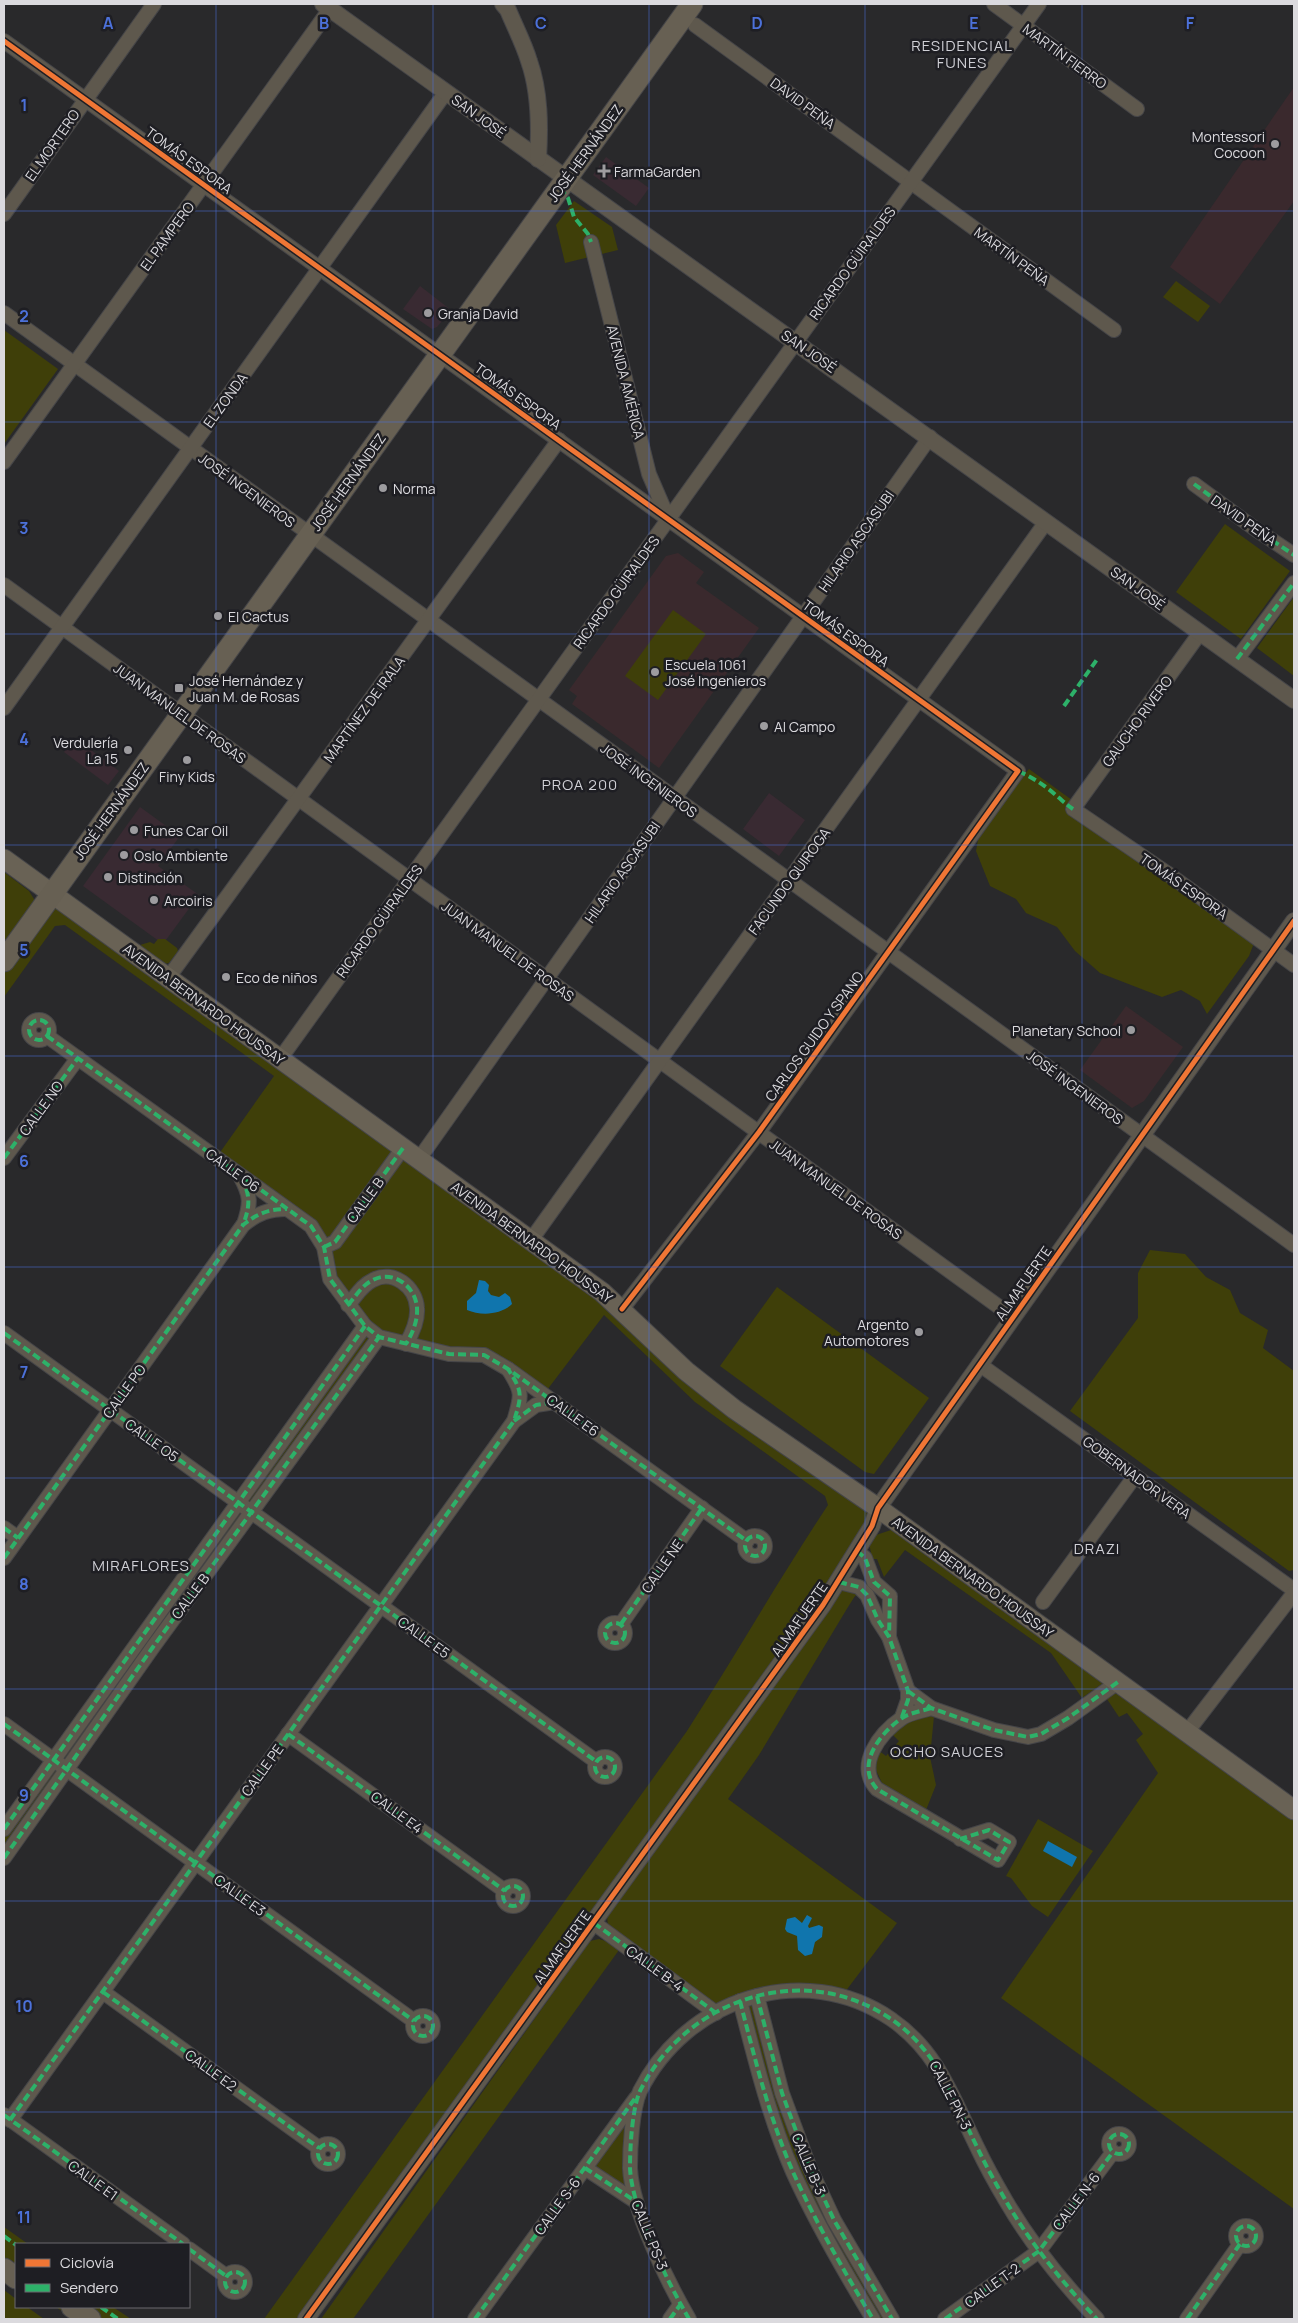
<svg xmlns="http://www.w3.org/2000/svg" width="1298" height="2323" viewBox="0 0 1298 2323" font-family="Manrope,sans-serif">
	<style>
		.commercial { fill: #392a32 }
		.education { fill: #3a292d }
		.green { fill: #3f3f09 }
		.water { fill: #1075ad }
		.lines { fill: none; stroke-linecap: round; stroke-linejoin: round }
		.minor-casing { stroke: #454548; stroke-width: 16 }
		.tertiary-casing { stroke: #454548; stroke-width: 18 }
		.secondary-casing { stroke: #454548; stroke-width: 21 }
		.primary-casing { stroke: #454548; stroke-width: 23 }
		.minor { stroke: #5e584d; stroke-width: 14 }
		.tertiary { stroke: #5e584d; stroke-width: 16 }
		.secondary { stroke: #696255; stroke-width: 19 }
		.primary { stroke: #676053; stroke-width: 21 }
		.quiet { stroke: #2db169; stroke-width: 4; stroke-dasharray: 8 4; stroke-linecap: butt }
		.cycleway-casing { stroke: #1e1e23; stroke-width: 8 }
		.cycleway { stroke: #f07635; stroke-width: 5 }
		.grid { fill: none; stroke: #4c71da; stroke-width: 1; stroke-opacity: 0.55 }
		.poi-dot { fill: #9d9c9f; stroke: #1e1e23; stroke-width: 2 }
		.labels { text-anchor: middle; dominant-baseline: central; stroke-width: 5; stroke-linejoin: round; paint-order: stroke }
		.street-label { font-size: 14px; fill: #dbdade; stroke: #1e1e23 }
		.poi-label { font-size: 14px; fill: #dbdade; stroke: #1e1e23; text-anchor: start }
		.neighbourhood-label { font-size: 15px; letter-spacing: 1px; fill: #d0d0d6; stroke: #1e1e23 }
		.grid-label { font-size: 16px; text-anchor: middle; font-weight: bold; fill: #4c71da; stroke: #1e1e23; stroke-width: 5; stroke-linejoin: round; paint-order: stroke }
	</style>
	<rect width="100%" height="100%" fill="#29292b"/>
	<g class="commercial">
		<polygon points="606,157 649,188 636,206 593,175"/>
		<polygon points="420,286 451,310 437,327 432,329 403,309"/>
		<polygon points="75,738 119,771 108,785 64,752"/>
		<polygon points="769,793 805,820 779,856 743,829"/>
		<polygon points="140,807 180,836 158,866 199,895 163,944 83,886"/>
	</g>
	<g class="education">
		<polygon points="1294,87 1294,201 1220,304 1170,267"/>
		<polygon points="678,553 704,572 696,583 759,628 659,768 572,704 577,696 569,690 666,556"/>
		<polygon points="1126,1006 1183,1047 1144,1101 1132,1108 1080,1070"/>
	</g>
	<g class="green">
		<polygon points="574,201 612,227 618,250 565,263 556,225"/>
		<polygon points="1176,281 1210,306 1198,322 1163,297"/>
		<polygon points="4,330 58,369 4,444"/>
		<polygon points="1225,524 1290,571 1241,639 1176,592"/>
		<polygon points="1294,597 1294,676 1257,648"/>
		<polygon points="673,610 706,634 658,700 625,676"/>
		<polygon points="1029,769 1072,800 1254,943 1249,956 1207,1014 1200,1001 1181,990 1162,997 1100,973 1075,951 1057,927 1026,913 1016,899 990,886 976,851 978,840 1020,779"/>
		<polygon points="4,872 29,891 34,899 34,906 4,946"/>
		<path d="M52 894 878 1508 872 1526 306 2319H264L687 1731C735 1656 779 1579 828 1505L825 1496 695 1402 604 1315 544 1394 484 1355 379 1337 4 1858V1829L365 1326 341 1295 311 1226 216 1158 274 1076 65 925 55 926 4 997V961Z"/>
		<polygon points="158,939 165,939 177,948 178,951 169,963 164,964 140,945 150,942 154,944"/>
		<polygon points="1150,1250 1185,1254 1206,1277 1230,1290 1240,1313 1268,1330 1263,1348 1294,1371 1294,1570 1289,1571 1070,1411 1138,1318 1138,1273"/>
		<polygon points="777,1287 929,1398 874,1474 865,1472 720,1366"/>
		<polygon points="894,1529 1106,1681 1082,1698 1051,1653 905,1550 884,1577 877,1559 872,1559 869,1542 876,1535"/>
		<polygon points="845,1589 861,1594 855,1596 848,1607 759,1755 728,1799 897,1923 842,1996 757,1996 795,2131 892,2319 873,2319 793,2172 740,2001 716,2013 615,1933 608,1925 607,1917 841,1590"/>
		<polygon points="1117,1688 1294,1810 1294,2209 1001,1998 1158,1773 1136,1740 1143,1734 1127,1713 1119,1717 1105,1696"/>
		<polygon points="924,1716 934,1716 930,1757 936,1785 926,1810 882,1783 875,1768 878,1750 886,1756 899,1741 893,1735 905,1723"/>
		<polygon points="1038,1819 1093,1851 1048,1917 1032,1906 1011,1878 1006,1876"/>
		<polygon points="599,1939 609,1942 619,1950 353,2319 321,2319 590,1941"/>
		<polygon points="639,2093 635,2201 585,2168"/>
		<polygon points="4,2227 28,2244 16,2244 16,2278 4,2269"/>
		<polygon points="4,2290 16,2299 16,2307 27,2307 44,2319 4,2319"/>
		<polygon points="56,2307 113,2307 131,2319 73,2319"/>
	</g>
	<g class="water">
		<path d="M479 1280 485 1281 489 1285 488 1291 491 1295 499 1297 505 1293 510 1297 512 1304C501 1315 481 1316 467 1310V1301L476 1293Z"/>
		<polygon points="1048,1841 1077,1857 1072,1867 1043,1851"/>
		<polygon points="807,1915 812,1918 808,1926 809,1928 819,1925 823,1927 822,1937 815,1942 812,1954 805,1956 798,1950 797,1936 787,1932 785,1929 787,1919 795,1917 802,1923"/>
	</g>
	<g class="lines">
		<defs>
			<g id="minor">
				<polyline points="994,4 1137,109"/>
				<polyline points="695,25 1114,330"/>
				<polyline points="4,41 1018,771 759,1132 622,1309"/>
				<polyline points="4,214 154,4"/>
				<polyline points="591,242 649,474 668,518"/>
				<polyline points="4,313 1294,1245"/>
				<polyline points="4,462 330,9"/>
				<polyline points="1194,484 1254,528 1294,555"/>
				<polyline points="4,585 1013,1317"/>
				<polyline points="1200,633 1073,809 1167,873 1294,965"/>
				<polyline points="1237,659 1294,583"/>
				<polyline points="4,708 446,92"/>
				<polyline points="168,978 559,440"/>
				<circle cx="39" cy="1030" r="10"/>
				<polyline points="47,1036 311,1226 324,1247 330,1279 365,1326 379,1337 449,1354 484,1355 508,1369 747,1541"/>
				<polyline points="280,1059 1039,4"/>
				<polyline points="4,1158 78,1058"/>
				<polyline points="419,1159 930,437"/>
				<path d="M240 1176C251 1196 251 1203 244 1224"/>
				<polyline points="531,1240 1046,522"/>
				<polyline points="324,1247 335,1242 403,1148"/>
				<path d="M348 1305C356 1296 362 1285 373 1280 393 1269 416 1287 417 1308 418 1321 412 1334 406 1344"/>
				<polyline points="4,1333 597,1762"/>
				<polyline points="979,1364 1294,1590"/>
				<polyline points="514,1421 536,1405 555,1402"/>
				<polyline points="4,1528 18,1538"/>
				<circle cx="755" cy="1546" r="10"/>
				<polyline points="857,1551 865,1558 874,1582 890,1596 889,1637"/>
				<path d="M4 1558 243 1225C258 1213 269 1209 287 1209"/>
				<polyline points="839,1582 859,1587 867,1595 878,1620 889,1637 908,1691 908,1700 902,1717"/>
				<polyline points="1043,1602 1135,1476"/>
				<circle cx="615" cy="1633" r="10"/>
				<polyline points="621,1624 702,1508"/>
				<polyline points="908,1691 931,1708 994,1730 1028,1737 1041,1734 1068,1718 1118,1682"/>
				<path d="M931 1708C922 1711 909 1713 902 1718 880 1733 855 1765 877 1789L998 1860 1009 1842 989 1830 960 1839"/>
				<polyline points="4,1724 414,2021"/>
				<polyline points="1187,1732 1294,1593"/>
				<polyline points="288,1734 505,1891"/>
				<circle cx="605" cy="1767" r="10"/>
				<polyline points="4,1829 365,1326"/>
				<polyline points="4,1858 153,1647 379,1337"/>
				<circle cx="513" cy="1896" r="10"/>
				<polyline points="594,1923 716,2013"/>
				<polyline points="103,1992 319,2148"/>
				<polyline points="757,1996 782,2093 809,2166 834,2220 892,2319"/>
				<path d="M740 2001C755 2059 769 2117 793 2172 816 2223 844 2271 873 2319"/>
				<circle cx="423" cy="2026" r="10"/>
				<polyline points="4,2115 183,2244"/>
				<path d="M10 2120 514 1421C522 1395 523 1392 508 1369"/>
				<circle cx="1119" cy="2144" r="10"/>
				<circle cx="328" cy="2154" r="10"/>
				<polyline points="585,2168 635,2201"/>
				<circle cx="1246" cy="2236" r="10"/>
				<polyline points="189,2249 226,2276"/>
				<circle cx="235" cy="2282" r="10"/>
				<polyline points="475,2319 636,2098"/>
				<polyline points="670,2319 680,2305"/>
				<path d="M689 2319C667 2281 632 2210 630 2168 630 2148 632 2109 640 2091 686 1999 803 1959 891 2019 939 2052 953 2099 978 2149 986 2166 996 2184 1006 2201 1031 2244 1063 2283 1097 2319"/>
				<polyline points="945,2319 1039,2251 1113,2152"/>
				<polyline points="1187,2319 1240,2244"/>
			</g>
			<g id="tertiary">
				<polyline points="323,4 1294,700"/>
				<path d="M503 4 508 10C515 27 524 44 529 61 540 92 540 127 538 159"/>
				<polyline points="306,2319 823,1605 872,1526 878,1508 1294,921"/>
			</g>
			<polyline id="secondary" points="4,859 602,1292 686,1371 734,1409 878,1508 1294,1810"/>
			<g id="primary">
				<polyline points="4,961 692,4"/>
				<polyline points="4,2269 16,2278"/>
				<polyline points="72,2307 90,2319"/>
			</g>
		</defs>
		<use href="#minor" class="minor-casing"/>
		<use href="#tertiary" class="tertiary-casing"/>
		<use href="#secondary" class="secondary-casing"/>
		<use href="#primary" class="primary-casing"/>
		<use href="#minor" class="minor"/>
		<use href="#tertiary" class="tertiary"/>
		<use href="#secondary" class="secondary"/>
		<use href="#primary" class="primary"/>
		<g class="quiet">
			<polyline points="560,188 568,198 574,217 588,234 591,242"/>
			<polyline points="1194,484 1254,528 1294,555"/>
			<polyline points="1237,659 1294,583"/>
			<polyline points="1064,706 1098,658"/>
			<path d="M1018 771C1032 777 1046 786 1058 797 1064 802 1067 805 1073 809"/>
			<circle cx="39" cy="1030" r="10"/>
			<polyline points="47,1036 311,1226 324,1247 330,1279 365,1326 379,1337 449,1354 484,1355 508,1369 747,1541"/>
			<polyline points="4,1158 78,1058"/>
			<path d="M241 1178C251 1195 250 1206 243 1225"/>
			<polyline points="324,1247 335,1242 403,1148"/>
			<path d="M348 1305C356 1296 362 1285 373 1280 393 1269 416 1287 417 1308 418 1321 412 1334 406 1344"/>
			<polyline points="4,1333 597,1762"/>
			<polyline points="514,1421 536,1405 555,1402"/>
			<polyline points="4,1528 18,1538"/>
			<circle cx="755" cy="1546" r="10"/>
			<polyline points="857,1551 865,1558 874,1582 890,1596 889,1637"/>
			<path d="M4 1558 243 1225C258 1213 269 1209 287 1209"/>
			<polyline points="839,1582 859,1587 867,1595 878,1620 889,1637 908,1691 908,1700 902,1717"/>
			<circle cx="615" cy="1633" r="10"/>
			<polyline points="621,1624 702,1508"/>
			<polyline points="908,1691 931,1708 994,1730 1028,1737 1041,1734 1068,1718 1118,1682"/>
			<path d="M931 1708C922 1711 909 1713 902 1718 880 1733 855 1765 877 1789L998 1860 1009 1842 989 1830 960 1839"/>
			<polyline points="4,1724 414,2021"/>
			<polyline points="288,1734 505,1891"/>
			<circle cx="605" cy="1767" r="10"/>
			<polyline points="4,1829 365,1326"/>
			<polyline points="4,1858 153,1647 379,1337"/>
			<circle cx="513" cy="1896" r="10"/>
			<polyline points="594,1923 716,2013"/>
			<polyline points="103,1992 319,2148"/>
			<polyline points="757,1996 782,2093 809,2166 834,2220 892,2319"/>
			<path d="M740 2001C755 2059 769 2117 793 2172 816 2223 844 2271 873 2319"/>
			<circle cx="423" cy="2026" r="10"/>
			<polyline points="4,2115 183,2244"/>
			<path d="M10 2120 514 1421C522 1395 523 1392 508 1369"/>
			<circle cx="1119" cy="2144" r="10"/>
			<circle cx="328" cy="2154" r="10"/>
			<polyline points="585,2168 635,2201"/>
			<circle cx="1246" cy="2236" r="10"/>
			<polyline points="4,2236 16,2245"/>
			<polyline points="189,2249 226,2276"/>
			<circle cx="235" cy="2282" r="10"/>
			<polyline points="101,2307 118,2319"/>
			<polyline points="475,2319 636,2097"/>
			<polyline points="670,2319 680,2305"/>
			<path d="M689 2319C667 2281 632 2210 630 2168 630 2148 632 2109 640 2091 686 1999 803 1959 891 2019 939 2052 953 2099 978 2149 986 2166 996 2184 1006 2201 1031 2244 1063 2283 1097 2319"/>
			<polyline points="945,2319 1039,2251 1113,2152"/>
			<polyline points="1187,2319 1240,2244"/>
		</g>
		<defs>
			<g id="cycleway">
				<polyline points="4,41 1018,771 759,1132 622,1309"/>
				<polyline points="306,2319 823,1605 872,1526 878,1508 1294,921"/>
			</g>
		</defs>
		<use href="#cycleway" class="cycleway-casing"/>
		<use href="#cycleway" class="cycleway"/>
	</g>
	<path class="grid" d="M216 4V2319M433 4V2319M649 4V2319M865 4V2319M1082 4V2319M4 211H1294M4 422H1294M4 634H1294M4 845H1294M4 1056H1294M4 1267H1294M4 1478H1294M4 1689H1294M4 1901H1294M4 2112H1294"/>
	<g class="poi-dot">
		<circle cx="1275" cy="144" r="5"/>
		<path d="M601.5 163.5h5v5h5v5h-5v5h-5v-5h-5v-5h5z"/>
		<circle cx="428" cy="313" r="5"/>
		<circle cx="383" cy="488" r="5"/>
		<circle cx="218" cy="616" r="5"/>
		<circle cx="655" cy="672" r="5"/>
		<rect x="174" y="683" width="10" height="10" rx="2.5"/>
		<circle cx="764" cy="726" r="5"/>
		<circle cx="128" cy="750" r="5"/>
		<circle cx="187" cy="760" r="5"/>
		<circle cx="134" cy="830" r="5"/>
		<circle cx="124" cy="855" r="5"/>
		<circle cx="108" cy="877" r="5"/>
		<circle cx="154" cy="900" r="5"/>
		<circle cx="226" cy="977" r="5"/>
		<circle cx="1131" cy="1030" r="5"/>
		<circle cx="919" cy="1332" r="5"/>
	</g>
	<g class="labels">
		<g class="street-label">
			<text transform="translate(1065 56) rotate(36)">MARTÍN FIERRO</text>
			<text transform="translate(803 103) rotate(36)">DAVID PEÑA</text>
			<text transform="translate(479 116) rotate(36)">SAN JOSÉ</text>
			<text transform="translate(52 145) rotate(-55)">EL MORTERO</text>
			<text transform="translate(585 153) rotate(-54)">JOSÉ HERNÁNDEZ</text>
			<text transform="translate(189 160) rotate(36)">TOMÁS ESPORA</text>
			<text transform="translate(167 236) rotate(-54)">EL PAMPERO</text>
			<text transform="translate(1012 256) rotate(36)">MARTÍN PEÑA</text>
			<text transform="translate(852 263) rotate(-54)">RICARDO GÜIRALDES</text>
			<text transform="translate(809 351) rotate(35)">SAN JOSÉ</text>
			<text transform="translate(626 382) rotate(76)">AVENIDA AMÉRICA</text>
			<text transform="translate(518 396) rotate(36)">TOMÁS ESPORA</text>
			<text transform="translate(225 400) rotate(-54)">EL ZONDA</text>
			<text transform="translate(348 482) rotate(-54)">JOSÉ HERNÁNDEZ</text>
			<text transform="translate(247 490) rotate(36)">JOSÉ INGENIEROS</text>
			<text transform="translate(1244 520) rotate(35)">DAVID PEÑA</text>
			<text transform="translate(856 541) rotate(-55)">HILARIO ASCASUBI</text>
			<text transform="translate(1138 588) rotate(36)">SAN JOSÉ</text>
			<text transform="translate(616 592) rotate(-54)">RICARDO GÜIRALDES</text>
			<text transform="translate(846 633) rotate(36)">TOMÁS ESPORA</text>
			<text transform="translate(364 709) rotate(-54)">MARTÍNEZ DE IRALA</text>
			<text transform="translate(180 713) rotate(36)">JUAN MANUEL DE ROSAS</text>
			<text transform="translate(1137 721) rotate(-54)">GAUCHO RIVERO</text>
			<text transform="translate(649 780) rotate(36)">JOSÉ INGENIEROS</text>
			<text transform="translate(111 811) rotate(-54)">JOSÉ HERNÁNDEZ</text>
			<text transform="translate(622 872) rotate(-55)">HILARIO ASCASUBI</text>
			<text transform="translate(789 881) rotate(-54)">FACUNDO QUIROGA</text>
			<text transform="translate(1184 886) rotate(35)">TOMÁS ESPORA</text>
			<text transform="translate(379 921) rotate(-54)">RICARDO GÜIRALDES</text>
			<text transform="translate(508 951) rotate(36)">JUAN MANUEL DE ROSAS</text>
			<text transform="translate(204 1004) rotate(36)">AVENIDA BERNARDO HOUSSAY</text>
			<text transform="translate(814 1036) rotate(-54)">CARLOS GUIDO Y SPANO</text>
			<text transform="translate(1075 1087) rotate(36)">JOSÉ INGENIEROS</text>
			<text transform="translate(41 1108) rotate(-54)">CALLE NO</text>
			<text transform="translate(233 1170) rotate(36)">CALLE O6</text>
			<text transform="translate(836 1189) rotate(36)">JUAN MANUEL DE ROSAS</text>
			<text transform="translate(365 1200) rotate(-54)">CALLE B</text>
			<text transform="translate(532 1242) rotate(36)">AVENIDA BERNARDO HOUSSAY</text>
			<text transform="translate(1023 1283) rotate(-55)">ALMAFUERTE</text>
			<text transform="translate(124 1391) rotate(-54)">CALLE PO</text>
			<text transform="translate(573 1415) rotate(36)">CALLE E6</text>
			<text transform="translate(152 1440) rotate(36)">CALLE O5</text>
			<text transform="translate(1137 1477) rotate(36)">GOBERNADOR VERA</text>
			<text transform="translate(662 1566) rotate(-55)">CALLE NE</text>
			<text transform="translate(973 1577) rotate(36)">AVENIDA BERNARDO HOUSSAY</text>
			<text transform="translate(190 1596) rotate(-53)">CALLE B</text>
			<text transform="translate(799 1619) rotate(-55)">ALMAFUERTE</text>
			<text transform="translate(424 1637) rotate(36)">CALLE E5</text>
			<text transform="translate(262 1770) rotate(-54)">CALLE PE</text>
			<text transform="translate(397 1812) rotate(36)">CALLE E4</text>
			<text transform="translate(240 1895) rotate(36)">CALLE E3</text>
			<text transform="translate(562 1947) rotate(-54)">ALMAFUERTE</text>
			<text transform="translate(655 1968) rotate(36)">CALLE B-4</text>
			<text transform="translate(211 2070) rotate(36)">CALLE E2</text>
			<text transform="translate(951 2095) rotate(63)">CALLE PN-3</text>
			<text transform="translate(809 2164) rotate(67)">CALLE B-3</text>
			<text transform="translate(93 2180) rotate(36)">CALLE E1</text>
			<text transform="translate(1076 2201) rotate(-53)">CALLE N-6</text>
			<text transform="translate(557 2206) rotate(-54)">CALLE S-6</text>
			<text transform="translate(650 2235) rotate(68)">CALLE PS-3</text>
			<text transform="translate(992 2285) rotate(-36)">CALLE T-2</text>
		</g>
		<g class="poi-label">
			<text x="1265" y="136" text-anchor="end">Montessori<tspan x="1265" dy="16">Cocoon</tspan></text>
			<text x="614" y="171">FarmaGarden</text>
			<text x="438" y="313">Granja David</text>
			<text x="393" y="488">Norma</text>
			<text x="228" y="616">El Cactus</text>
			<text x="665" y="664">Escuela 1061<tspan x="665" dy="16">José Ingenieros</tspan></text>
			<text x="189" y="680">José Hernández y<tspan x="189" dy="16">Juan M. de Rosas</tspan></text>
			<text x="774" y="726">Al Campo</text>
			<text x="118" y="742" text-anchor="end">Verdulería<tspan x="118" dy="16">La 15</tspan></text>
			<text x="187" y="776" text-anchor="middle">Finy Kids</text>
			<text x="144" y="830">Funes Car Oil</text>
			<text x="134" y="855">Oslo Ambiente</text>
			<text x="118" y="877">Distinción</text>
			<text x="164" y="900">Arcoiris</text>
			<text x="236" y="977">Eco de niños</text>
			<text x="1121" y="1030" text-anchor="end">Planetary School</text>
			<text x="909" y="1324" text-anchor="end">Argento<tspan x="909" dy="16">Automotores</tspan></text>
		</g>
		<g class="neighbourhood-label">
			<text x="962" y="45">RESIDENCIAL<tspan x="962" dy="17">FUNES</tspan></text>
			<text x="580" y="784">PROA 200</text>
			<text x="1097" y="1548">DRAZI</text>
			<text x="141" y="1565">MIRAFLORES</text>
			<text x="947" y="1751">OCHO SAUCES</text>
		</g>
	</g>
	<g class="grid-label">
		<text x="108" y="29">A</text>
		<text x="324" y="29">B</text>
		<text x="541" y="29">C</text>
		<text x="757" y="29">D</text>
		<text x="974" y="29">E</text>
		<text x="1190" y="29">F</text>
		<text x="24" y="111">1</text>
		<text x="24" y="322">2</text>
		<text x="24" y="534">3</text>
		<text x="24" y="745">4</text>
		<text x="24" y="956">5</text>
		<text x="24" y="1167">6</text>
		<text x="24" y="1378">7</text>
		<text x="24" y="1590">8</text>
		<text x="24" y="1801">9</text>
		<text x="24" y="2012">10</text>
		<text x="24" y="2223">11</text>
	</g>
	<rect width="1298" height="2323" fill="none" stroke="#dbdade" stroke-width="10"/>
	<rect x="15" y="2243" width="175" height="65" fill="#1e1e23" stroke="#6a696e"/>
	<rect x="25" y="2259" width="25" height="8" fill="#f07635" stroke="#6a696e"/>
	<text x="60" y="2268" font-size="15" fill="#dbdade">Ciclovía</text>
	<rect x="25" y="2284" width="25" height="8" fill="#2db169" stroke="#6a696e"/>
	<text x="60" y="2293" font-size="15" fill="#dbdade">Sendero</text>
</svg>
